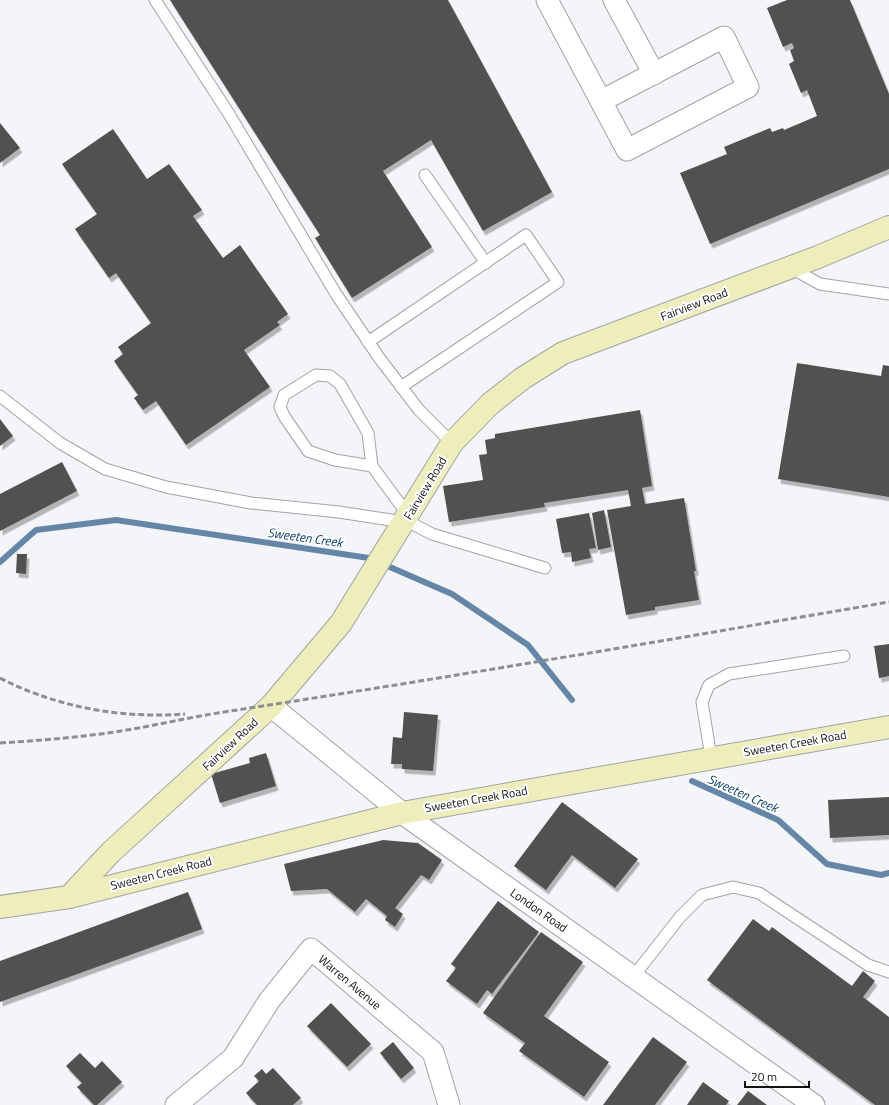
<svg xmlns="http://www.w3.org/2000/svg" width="889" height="1105" viewBox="0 0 889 1105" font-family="'Titillium Web',sans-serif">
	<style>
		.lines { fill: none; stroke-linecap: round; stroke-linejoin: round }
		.stream { stroke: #6586a7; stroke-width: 6 }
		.building { fill: #53514f; filter: url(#shadow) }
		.lane-casing { stroke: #a2a3a5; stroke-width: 13 }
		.street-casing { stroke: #a2a3a5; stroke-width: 23 }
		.secondary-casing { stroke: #a2a3a5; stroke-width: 24 }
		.lane { stroke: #fff; stroke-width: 11 }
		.street { stroke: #fff; stroke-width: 21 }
		.secondary { stroke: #edeebb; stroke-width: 22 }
		.rail { stroke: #8e8e90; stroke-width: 3; stroke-dasharray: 6 3; stroke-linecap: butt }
		.labels { text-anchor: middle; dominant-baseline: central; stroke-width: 4; stroke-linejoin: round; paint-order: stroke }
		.street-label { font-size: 12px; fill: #121213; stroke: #fff }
		.water-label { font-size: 13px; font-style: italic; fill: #0e406c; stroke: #fff }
	</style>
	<defs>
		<filter id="shadow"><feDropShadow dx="2.5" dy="4.5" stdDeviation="0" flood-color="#0004"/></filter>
	</defs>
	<rect width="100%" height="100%" fill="#f4f5f8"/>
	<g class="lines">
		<g class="stream">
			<polyline points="0,562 36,530 116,520 369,558 452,594 528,645 572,700"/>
			<polyline points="692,781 778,820 827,864 881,875 889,873"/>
		</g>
	</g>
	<g class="building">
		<polygon points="170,0 448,0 552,192 483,231 431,140 383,171 432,247 352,298 315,238 320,235"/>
		<polygon points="787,0 850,0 889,94 889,169 710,244 680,173 727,154 724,147 770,128 772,132 783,128 784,130 817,116 807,90 801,93 789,64 794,61 790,50 794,48 792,43 783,47 767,8"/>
		<polygon points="0,123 20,148 0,163"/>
		<polygon points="113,129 147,179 169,164 202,210 193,216 223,258 240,245 288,314 277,322 280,325 244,350 270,387 186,445 156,401 143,410 134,398 138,395 114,361 123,354 118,347 151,323 116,273 109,278 75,229 97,214 62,164"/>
		<polygon points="797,363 881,376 883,365 889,366 889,497 778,479"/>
		<polygon points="640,410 652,486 642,488 645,504 684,498 696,571 694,571 699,600 655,607 655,610 626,615 607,510 631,506 628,490 544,503 545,507 449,522 443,486 483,480 479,455 487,454 485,440 495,438 495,434"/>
		<polygon points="0,419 13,436 0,446"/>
		<polygon points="62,462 77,491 0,531 0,494"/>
		<polygon points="604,510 611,547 598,550 592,513"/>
		<polygon points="589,513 596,548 589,549 591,558 572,562 571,552 562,553 556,519"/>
		<polygon points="17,554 27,554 26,574 16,573"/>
		<polygon points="889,644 889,676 879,678 874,646"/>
		<polygon points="404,712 438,715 433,771 402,769 402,764 391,764 393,737 402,738"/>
		<polygon points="266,753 276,786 220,803 211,774 250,763 249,758"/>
		<polygon points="889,797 889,835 830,838 828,800"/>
		<polygon points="562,802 638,859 615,888 572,855 546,890 514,866"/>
		<polygon points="383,840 418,843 442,860 429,880 421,875 395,908 403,914 395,927 385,920 387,916 366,899 355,912 327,889 291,891 284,864"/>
		<polygon points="188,892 202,929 0,1002 0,961"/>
		<polygon points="498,901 539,932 492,994 487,990 477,1004 446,981 456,968 451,964"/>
		<polygon points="753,919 769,931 772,927 852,986 863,971 875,981 863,997 889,1017 889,1105 875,1105 707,980"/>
		<polygon points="541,932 583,962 544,1016 609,1062 584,1097 519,1051 525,1043 483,1013"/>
		<polygon points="331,1003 371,1044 347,1067 307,1026"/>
		<polygon points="653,1037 687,1062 655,1105 603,1105"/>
		<polygon points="393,1042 414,1068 401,1079 380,1053"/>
		<polygon points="80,1053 95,1068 102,1061 122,1082 97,1105 94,1105 77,1087 82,1083 66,1066"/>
		<polygon points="273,1068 301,1098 293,1105 257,1105 246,1093 259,1081 254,1076 262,1069 266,1074"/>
		<polygon points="703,1082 729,1101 726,1105 687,1105"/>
		<polygon points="748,1091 767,1105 737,1105"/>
	</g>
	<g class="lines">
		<defs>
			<g id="lane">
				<polyline points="155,0 229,114 336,294 380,359 419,410 452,443"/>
				<polyline points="425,175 486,263"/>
				<polyline points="791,268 820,284 889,294"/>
				<polyline points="368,342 526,235 558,282 401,387"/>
				<polyline points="0,396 60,443 105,469 166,487 251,503 339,512 404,522"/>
				<polyline points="372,466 335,460 308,451 284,416 280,407 284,395 316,375 330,376 340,384 368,433 372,466 408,515"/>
				<polyline points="405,520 432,534 545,568"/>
				<polyline points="711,757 702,702 709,685 729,674 844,656"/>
				<polyline points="633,977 680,917 702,895 733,887 759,893 868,965 889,972"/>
			</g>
			<g id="street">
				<polyline points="547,0 627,150 748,87 724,37 601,101"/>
				<polyline points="614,0 654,74"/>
				<polyline points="271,706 402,813 814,1105"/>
				<polyline points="176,1105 233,1058 269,1001 311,949 433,1052 449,1105"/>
			</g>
			<g id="secondary">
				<polyline points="69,897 111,852 271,706 341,623 452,443 490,404 523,378 563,353 818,257 889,227"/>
				<polyline points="0,907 69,897 402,813 889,727"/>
			</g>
		</defs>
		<use href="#lane" class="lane-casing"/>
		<use href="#street" class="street-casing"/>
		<use href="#secondary" class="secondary-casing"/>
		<use href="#lane" class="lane"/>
		<use href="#street" class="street"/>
		<use href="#secondary" class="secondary"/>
		<g class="rail">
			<path d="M0 678C56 707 122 719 185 714"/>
			<path d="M0 743C48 740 97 736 144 727 171 722 197 716 224 712 446 678 667 640 889 602"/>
		</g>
	</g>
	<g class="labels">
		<g class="street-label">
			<text transform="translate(694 304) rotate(-21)">Fairview Road</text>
			<text transform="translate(425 488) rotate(-59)">Fairview Road</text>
			<text transform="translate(795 743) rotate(-10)">Sweeten Creek Road</text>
			<text transform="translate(230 744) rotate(-43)">Fairview Road</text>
			<text transform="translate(476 799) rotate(-10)">Sweeten Creek Road</text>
			<text transform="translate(161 873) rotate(-14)">Sweeten Creek Road</text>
			<text transform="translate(539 910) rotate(35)">London Road</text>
			<text transform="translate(350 982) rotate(40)">Warren Avenue</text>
		</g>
		<g class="water-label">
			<text transform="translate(305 537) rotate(8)">Sweeten Creek</text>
			<text transform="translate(743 793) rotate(24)">Sweeten Creek</text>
		</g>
	</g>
	<path d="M745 1081v6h64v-6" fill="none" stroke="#121213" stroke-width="2"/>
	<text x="751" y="1081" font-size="12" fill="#121213" stroke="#ffffff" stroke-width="3" paint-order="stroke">20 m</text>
</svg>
